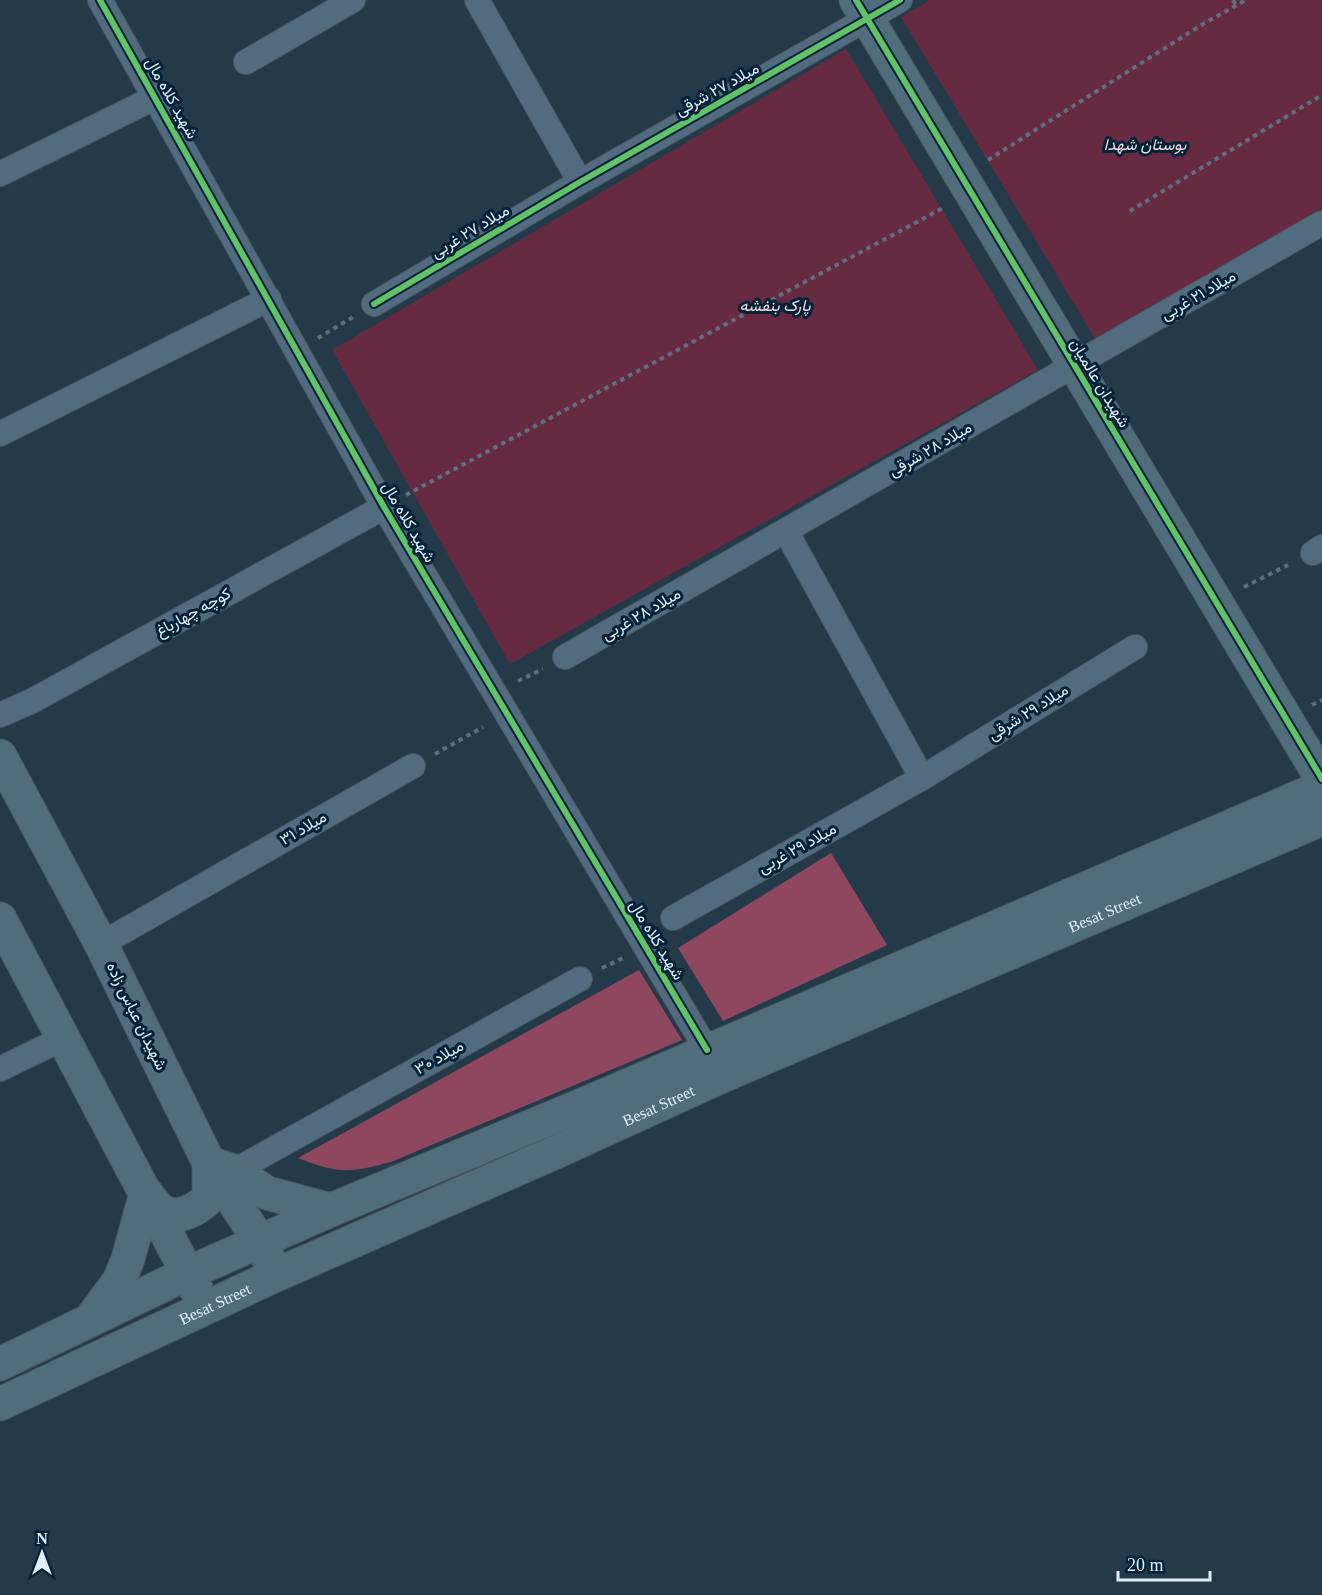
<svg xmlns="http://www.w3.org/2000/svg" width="1322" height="1595" viewBox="0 0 1322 1595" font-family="'Times New Roman',Vazirmatn,serif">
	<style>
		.green { fill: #662b40 }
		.forest { fill: #8f475f }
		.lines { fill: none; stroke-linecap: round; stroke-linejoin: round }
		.street-casing { stroke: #495761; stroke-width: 26 }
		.secondary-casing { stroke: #495761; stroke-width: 35 }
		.path { stroke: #5d707f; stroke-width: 4; stroke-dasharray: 4.5 4.5; stroke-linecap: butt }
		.street { stroke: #536b7e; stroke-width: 24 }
		.secondary { stroke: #516c7b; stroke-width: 33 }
		.cycleway-casing { stroke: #032238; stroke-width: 10 }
		.cycleway { stroke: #61c268; stroke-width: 6 }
		.labels { text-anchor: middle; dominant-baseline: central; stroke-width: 6; stroke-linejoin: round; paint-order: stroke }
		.street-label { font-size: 16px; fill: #e1effb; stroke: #032238 }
		.park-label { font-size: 16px; font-style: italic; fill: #f4dadf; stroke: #032238 }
	</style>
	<rect width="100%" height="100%" fill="#253a49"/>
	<g class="green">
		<polygon points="930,0 1322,0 1322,208 1096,340 901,17"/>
		<polygon points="846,49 1038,370 510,664 332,350"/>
	</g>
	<g class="forest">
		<polygon points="831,853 887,945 723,1021 678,948"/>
		<path d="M639 970 682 1040 391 1162C350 1173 338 1174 298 1158Z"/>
	</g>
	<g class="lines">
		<defs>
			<g id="street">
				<polyline points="100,0 384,507 707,1050"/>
				<polyline points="477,0 580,182"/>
				<polyline points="246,62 353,0"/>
				<polyline points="0,174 156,97"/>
				<polyline points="374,304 580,182 900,0"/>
				<polyline points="0,434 269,299"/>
				<polyline points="786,531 922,778"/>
				<polyline points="1313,553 1322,547"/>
				<polyline points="565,657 1322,223"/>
				<polyline points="0,715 32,701 384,507"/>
				<polyline points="673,918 922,778 1135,647"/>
				<polyline points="101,944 413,766"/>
				<polyline points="0,1069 64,1038"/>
				<polyline points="234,1171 580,979"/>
			</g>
			<g id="secondary">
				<polyline points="856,0 1322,779"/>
				<polyline points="0,756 101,944 209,1163 260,1242 270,1262"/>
				<polyline points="0,919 197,1291"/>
				<path d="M146 1193C150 1198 156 1207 162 1211 179 1221 197 1209 209 1198V1163L234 1171 267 1193 331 1210"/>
				<polyline points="93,1316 119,1281 128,1259 146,1193"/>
				<polyline points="0,1364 188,1273 331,1210 594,1100 1322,787"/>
				<path id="s1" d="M0 1404 276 1275 556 1152 720 1077 1322 819"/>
			</g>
		</defs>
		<use href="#street" class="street-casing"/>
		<use href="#secondary" class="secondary-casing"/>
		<g class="path">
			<polyline points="1233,0 1236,6"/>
			<polyline points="988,160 1203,24 1246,0"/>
			<polyline points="1130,211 1322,95"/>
			<polyline points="318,338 353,317"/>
			<polyline points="406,495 945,207"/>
			<polyline points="1244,587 1288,565"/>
			<polyline points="518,681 543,669"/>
			<polyline points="1312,705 1322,700"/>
			<polyline points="435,754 483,727"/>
			<polyline points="602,968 623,958"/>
		</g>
		<use href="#street" class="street"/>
		<use href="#secondary" class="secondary"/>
		<defs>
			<g id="cycleway">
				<polyline points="100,0 384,507 707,1050"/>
				<polyline points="856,0 1322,779"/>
				<polyline points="374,304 580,182 900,0"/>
			</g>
		</defs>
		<use href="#cycleway" class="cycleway-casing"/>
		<use href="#cycleway" class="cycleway"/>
	</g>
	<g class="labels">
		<g class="street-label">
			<text transform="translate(717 89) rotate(-29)">میلاد ۲۷ شرقی</text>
			<text transform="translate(172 98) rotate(61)">شهید کلاه مال</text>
			<text transform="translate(470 231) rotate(-31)">میلاد ۲۷ غربی</text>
			<text transform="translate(1198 295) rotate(-30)">میلاد ۲۱ غربی</text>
			<text transform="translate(1100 383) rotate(59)">شهیدان عالمیان</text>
			<text transform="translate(930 449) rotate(-30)">میلاد ۲۸ شرقی</text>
			<text transform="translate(409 522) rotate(60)">شهید کلاه مال</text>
			<text transform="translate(193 612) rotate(-29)">کوچه چهارباغ</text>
			<text transform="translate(641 614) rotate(-30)">میلاد ۲۸ غربی</text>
			<text transform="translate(1028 712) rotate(-32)">میلاد ۲۹ شرقی</text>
			<text transform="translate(303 828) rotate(-30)">میلاد ۳۱</text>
			<text transform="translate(797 848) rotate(-29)">میلاد ۲۹ غربی</text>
			<text stroke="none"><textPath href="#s1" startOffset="1209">Besat Street</textPath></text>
			<text transform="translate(657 940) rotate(59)">شهید کلاه مال</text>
			<text transform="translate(137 1016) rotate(64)">شهیدان عباس زاده</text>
			<text transform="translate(439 1057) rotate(-29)">میلاد ۳۰</text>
			<text stroke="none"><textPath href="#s1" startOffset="723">Besat Street</textPath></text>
			<text stroke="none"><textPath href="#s1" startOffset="237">Besat Street</textPath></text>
		</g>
		<g class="park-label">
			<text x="1145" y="144">بوستان شهدا</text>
			<text x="775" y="305">پارک بنفشه</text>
		</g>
	</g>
	<g transform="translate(42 1553)" stroke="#032238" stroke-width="4.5" paint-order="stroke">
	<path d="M0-4.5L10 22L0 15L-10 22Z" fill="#e1effb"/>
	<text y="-9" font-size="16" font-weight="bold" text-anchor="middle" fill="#e1effb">N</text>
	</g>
	<path d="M1118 1571v9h92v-9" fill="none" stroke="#e1effb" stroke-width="3"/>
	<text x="1127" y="1571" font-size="18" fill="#e1effb" stroke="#032238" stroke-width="4.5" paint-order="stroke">20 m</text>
</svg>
